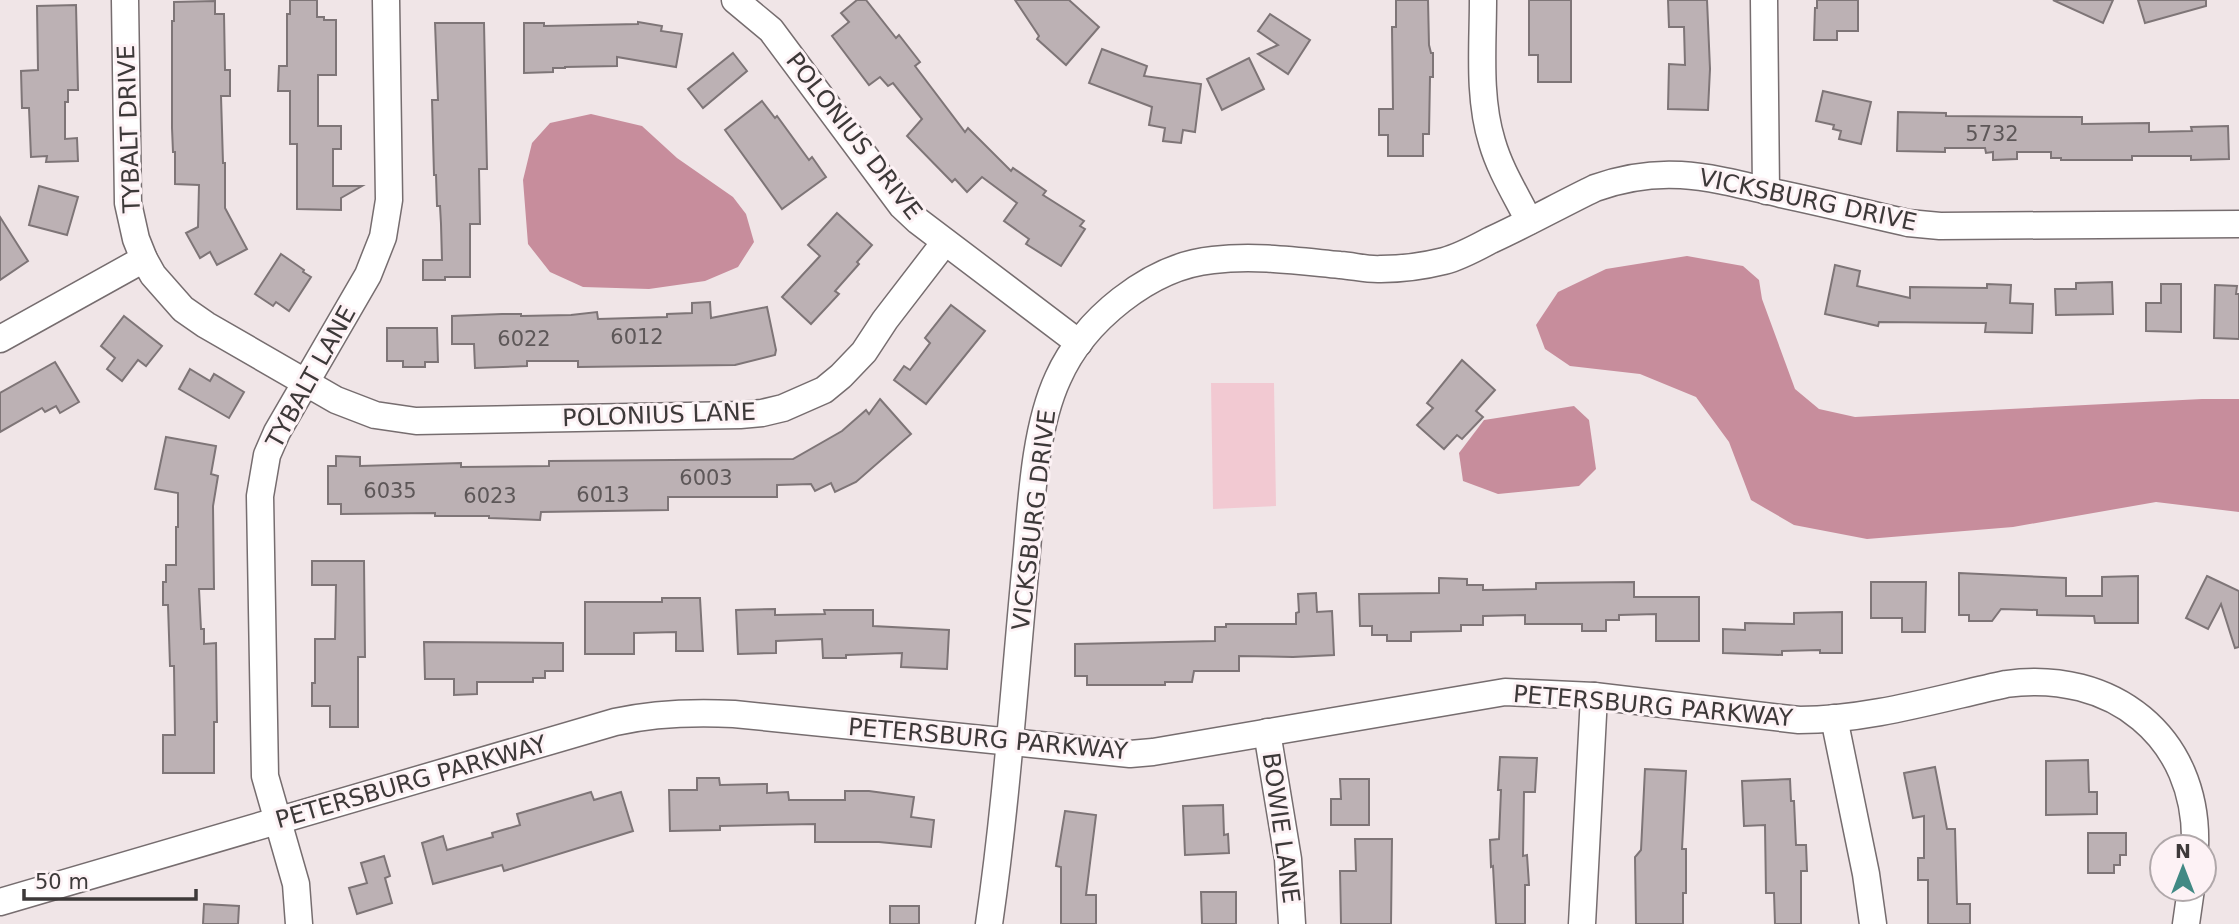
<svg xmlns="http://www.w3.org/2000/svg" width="2239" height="924" viewBox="0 0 2239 924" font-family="'DejaVu Sans',sans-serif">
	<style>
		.green { fill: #f2c9d2 }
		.water { fill: #c78d9c }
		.building { fill: #bcb1b4; stroke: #7e7577; stroke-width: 2 }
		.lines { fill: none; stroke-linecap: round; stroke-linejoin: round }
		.street-casing { stroke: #766d6f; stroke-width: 29 }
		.street { stroke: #fff; stroke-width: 26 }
		.labels { text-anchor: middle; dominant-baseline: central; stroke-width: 6; stroke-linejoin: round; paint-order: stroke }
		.number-label { font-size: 21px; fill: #5d5758 }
		.street-label { font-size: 24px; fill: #3d3939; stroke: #fdf2f5 }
	</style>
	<rect width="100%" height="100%" fill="#f0e5e7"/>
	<polygon class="green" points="1211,383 1274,383 1276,506 1213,509"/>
	<g class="water">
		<polygon points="591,114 642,126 677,158 733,197 746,214 754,242 738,267 705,281 649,289 583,287 550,272 528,244 523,180 532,143 550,123"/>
		<polygon points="1687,256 1743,266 1759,280 1762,299 1795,389 1819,409 1855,417 2202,399 2239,399 2239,512 2156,502 2013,527 1867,539 1794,525 1751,500 1729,442 1696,397 1640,374 1570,366 1545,349 1536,325 1558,292 1606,269"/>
		<polygon points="1574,406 1589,420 1596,469 1579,486 1498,494 1463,481 1459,453 1484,420"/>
	</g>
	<g class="building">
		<polygon points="290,0 317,0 317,17 324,17 324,20 336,20 336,75 318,75 318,126 341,126 341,149 333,149 333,186 362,186 341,198 341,210 297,209 297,144 290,144 290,91 278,91 279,66 287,66 287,14 290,14"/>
		<polygon points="857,0 866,0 896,38 899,35 920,62 915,66 965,132 968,128 1011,171 1013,168 1046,191 1043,195 1084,221 1080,226 1085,229 1061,266 1026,244 1029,239 1004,221 1017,203 982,177 967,192 955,179 952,182 907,136 922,119 893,83 888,86 880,77 869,85 832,36 849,22 841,13"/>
		<polygon points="1015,0 1069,0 1099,27 1066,65 1037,39 1039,36"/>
		<polygon points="1396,0 1428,0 1429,45 1431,53 1433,53 1433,77 1430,77 1429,134 1423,134 1423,156 1388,156 1388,135 1379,135 1379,109 1393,109 1392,27 1396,27"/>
		<polygon points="1529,0 1571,0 1571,82 1538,82 1538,55 1529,55"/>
		<polygon points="1668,0 1707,0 1710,69 1708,110 1668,109 1669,64 1685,65 1684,27 1669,27"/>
		<polygon points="1817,0 1858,0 1858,31 1837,31 1837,40 1814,40 1815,8 1817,8"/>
		<polygon points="2053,0 2113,0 2103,23"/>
		<polygon points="2138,0 2206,0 2206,6 2145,23"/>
		<polygon points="215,1 215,14 224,14 225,70 230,70 230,96 221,96 223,163 225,163 225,208 247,249 217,265 210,252 200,258 186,233 198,227 199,185 175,184 175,152 173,152 172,128 172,21 174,21 174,2"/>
		<polygon points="76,5 78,90 68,90 68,102 65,102 65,139 77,138 78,161 46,162 47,156 31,157 29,108 22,108 21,71 38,70 37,6"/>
		<polygon points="1270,14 1310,40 1288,74 1258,54 1278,45 1258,31"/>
		<polygon points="638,22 662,26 661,31 682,34 676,67 617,57 617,66 565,67 565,68 553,68 553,72 524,73 524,23 544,23 544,26 638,24"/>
		<polygon points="435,23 484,23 487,169 479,169 480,224 470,224 470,277 445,277 445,280 423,280 423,260 442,260 441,224 440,206 437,206 436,175 434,175 432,100 438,100"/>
		<polygon points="1102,49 1147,66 1144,76 1201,84 1195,132 1183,130 1181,143 1163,141 1165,128 1149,125 1152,107 1089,83"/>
		<polygon points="733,53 747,71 703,108 688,89"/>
		<polygon points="1249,58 1264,89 1222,110 1207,79"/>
		<polygon points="1823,91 1871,102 1861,144 1839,139 1841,131 1833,129 1834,125 1816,121"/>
		<polygon points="762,101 775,118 777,116 809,160 812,157 826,177 782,209 725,130"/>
		<polygon points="1898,112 1946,113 1946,116 2082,117 2082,124 2149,123 2149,132 2192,131 2191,127 2228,126 2229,159 2191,160 2191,156 2132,156 2132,160 2061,160 2061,158 2051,158 2051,152 2017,152 2017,159 1993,160 1993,152 1986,153 1985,148 1945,148 1945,152 1897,151"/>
		<polygon points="39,186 78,197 67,235 29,225"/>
		<polygon points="837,213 872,245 857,262 859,264 835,291 839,294 811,324 782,297 820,256 808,245"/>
		<polygon points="0,217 28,261 0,280"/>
		<polygon points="281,254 304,270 303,272 311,277 289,311 276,302 273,306 255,294"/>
		<polygon points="1835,265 1860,271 1857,286 1910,298 1910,287 1987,288 1987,284 2011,285 2010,303 2033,304 2032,333 1985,332 1986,323 1879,322 1878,326 1825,314"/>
		<polygon points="2112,282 2113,314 2056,315 2055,289 2076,289 2076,283"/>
		<polygon points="2161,284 2181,284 2181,332 2146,331 2146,303 2161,303"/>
		<polygon points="2215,285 2237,286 2236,294 2239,294 2239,339 2214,338"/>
		<polygon points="710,302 711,318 767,307 776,350 775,355 735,365 578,367 578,361 527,361 527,366 475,368 474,344 452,344 452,316 502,314 521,314 521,316 571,315 597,312 598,319 667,317 667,314 692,313 692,303"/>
		<polygon points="951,305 985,331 926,404 894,380 904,366 910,370 930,343 925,338"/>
		<polygon points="124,316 162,346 146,366 138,360 122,381 107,369 115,358 101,346"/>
		<polygon points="387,328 437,328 438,362 425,362 425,367 403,367 403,361 387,361"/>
		<polygon points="1462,360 1495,390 1476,411 1483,417 1462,439 1457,435 1444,449 1417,425 1433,408 1427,403"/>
		<polygon points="55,362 79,402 60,413 56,406 45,412 42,408 0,432 0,393"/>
		<polygon points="190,369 210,381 214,374 244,392 229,418 179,389"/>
		<polygon points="880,399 911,434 856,482 835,492 831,483 815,491 811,484 777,485 777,497 668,497 668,510 541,512 540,520 489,518 489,516 435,516 435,513 341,514 341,504 328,504 328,466 336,466 336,456 360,457 360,466 461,463 461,467 549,466 549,461 793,459 842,431 866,410 869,414"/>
		<polygon points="166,437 216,446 211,474 218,476 213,506 214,589 199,589 201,629 204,629 204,644 216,643 217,722 214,722 214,773 163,773 163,735 175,735 174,666 170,666 168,605 163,605 163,582 166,582 166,565 176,565 176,527 178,527 178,493 155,489"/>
		<polygon points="312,561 364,561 365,657 358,657 358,727 330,727 330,706 312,706 312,683 315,683 315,639 335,639 336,585 312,585"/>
		<polygon points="1959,573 2066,578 2066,596 2102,596 2102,577 2138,576 2138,623 2095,623 2094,616 2037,615 2037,610 2001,609 1992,621 1969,621 1969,615 1959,615"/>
		<polygon points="2207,576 2239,591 2239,647 2235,648 2221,604 2208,629 2186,618"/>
		<polygon points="1439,578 1467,579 1467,585 1483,585 1483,590 1536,589 1536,583 1634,582 1634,597 1699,597 1699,641 1656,641 1656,614 1619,615 1619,620 1606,620 1606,631 1582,631 1582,624 1525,624 1525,615 1483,616 1483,625 1461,625 1461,631 1411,632 1411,641 1387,641 1387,635 1372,635 1372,626 1360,626 1359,594 1439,593"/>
		<polygon points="1871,582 1926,582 1925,632 1902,632 1902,618 1871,618"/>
		<polygon points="1316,593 1317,612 1332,611 1334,655 1293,657 1239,656 1239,671 1194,671 1192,682 1165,682 1165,685 1087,685 1087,676 1075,676 1075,644 1215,641 1215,627 1226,627 1226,624 1296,624 1296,613 1299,612 1298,594"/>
		<polygon points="662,598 700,598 703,651 676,651 676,632 634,633 634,654 585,654 585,602 662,602"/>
		<polygon points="775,609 775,615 825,614 824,610 873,610 873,626 949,630 947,669 901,667 902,653 846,655 846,658 823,658 822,639 776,641 776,653 738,654 736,610"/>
		<polygon points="1842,612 1842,653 1820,653 1820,650 1782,651 1782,655 1723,653 1723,629 1745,630 1745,623 1794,624 1794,613"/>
		<polygon points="424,642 563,643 563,671 545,671 545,678 533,678 533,682 477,682 477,694 454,695 454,679 425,679"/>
		<polygon points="1500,757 1537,758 1535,792 1524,792 1523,856 1527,855 1529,885 1525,885 1525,924 1496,924 1493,866 1491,867 1490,840 1499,839 1501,790 1498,790"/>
		<polygon points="2088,760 2089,792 2097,792 2097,814 2046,815 2046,761"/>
		<polygon points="1935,767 1947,829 1955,829 1957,904 1970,904 1970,924 1928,924 1928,880 1918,880 1918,858 1924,858 1924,816 1913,818 1904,773"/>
		<polygon points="1645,769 1686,771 1682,849 1686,849 1686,893 1683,893 1683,924 1636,924 1635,857 1641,850"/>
		<polygon points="697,778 719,778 720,785 767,784 767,793 788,792 789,800 845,800 845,791 869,791 914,797 911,817 934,820 931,847 879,842 815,842 815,824 720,826 720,830 670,831 669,790 697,790"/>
		<polygon points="1340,779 1369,779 1369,825 1331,825 1331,799 1341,799"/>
		<polygon points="1790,779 1791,801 1794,801 1796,845 1806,845 1807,871 1801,871 1801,924 1775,924 1774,893 1766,893 1765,825 1744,826 1742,781"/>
		<polygon points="591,792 594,800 621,792 633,831 504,871 502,865 433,884 422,843 443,836 447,850 493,837 492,833 520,825 517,814"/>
		<polygon points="1223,805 1224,835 1228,834 1229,853 1185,855 1183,806"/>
		<polygon points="1065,811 1096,815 1086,895 1096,895 1096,924 1061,924 1061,867 1056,866"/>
		<polygon points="2088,833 2126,833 2126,855 2120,855 2120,865 2114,865 2114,873 2088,873"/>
		<polygon points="1355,839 1392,839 1391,924 1341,924 1340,871 1356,871"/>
		<polygon points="384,856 390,876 385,878 392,903 357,914 349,888 367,883 361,863"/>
		<polygon points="1201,892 1236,892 1236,924 1202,924"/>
		<polygon points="204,904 239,906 238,924 203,924"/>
		<rect x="890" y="906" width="29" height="18"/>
	</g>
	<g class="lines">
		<defs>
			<g id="street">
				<polyline points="125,0 128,203 136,239 144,259 153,275 183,309 206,325 336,400 375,415 416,421 740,415 762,413 783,408 824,390 841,376 864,352 885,320 945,242"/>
				<polyline points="735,0 771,30 902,206 918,221 1079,343"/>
				<path d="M1483 0C1483 46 1478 97 1492 142 1500 170 1516 195 1529 221"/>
				<polyline points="1764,0 1766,191"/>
				<polyline points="0,339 144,259"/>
				<polyline points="1834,718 1866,874 1873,924"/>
				<polyline points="1267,732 1288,859 1292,924"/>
				<path d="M0 902 615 722C655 713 694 712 734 714L1130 754 1153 752 1505 692 1594 696 1799 720C1869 720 1937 699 2006 684 2111 669 2199 736 2195 847"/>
				<polyline points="299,924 296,884 265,776 260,496 267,455 277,432 368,275 383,237 389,200 386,0"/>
				<path d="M989 924C1006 807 1014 689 1025 572 1031 512 1033 432 1058 378 1083 321 1150 266 1213 260 1256 255 1298 261 1340 265 1354 266 1368 270 1381 269 1402 269 1424 266 1444 261 1460 257 1476 248 1491 240 1526 224 1560 205 1595 188 1665 163 1712 178 1781 194 1823 203 1865 213 1908 223L1940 226 2239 224"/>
				<polyline points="1582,924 1594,696"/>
				<polyline points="2186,924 2191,889"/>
			</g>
		</defs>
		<use href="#street" class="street-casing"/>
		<use href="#street" class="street"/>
	</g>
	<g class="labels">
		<g class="number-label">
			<text x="1992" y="134">5732</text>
			<text x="637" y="337">6012</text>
			<text x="524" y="339">6022</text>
			<text x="706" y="478">6003</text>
			<text x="390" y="491">6035</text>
			<text x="603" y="495">6013</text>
			<text x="490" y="496">6023</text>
		</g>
		<g class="street-label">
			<text transform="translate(129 129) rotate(-92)">TYBALT DRIVE</text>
			<text transform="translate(854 136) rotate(52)">POLONIUS DRIVE</text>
			<text transform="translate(1808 200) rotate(12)">VICKSBURG DRIVE</text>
			<text transform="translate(311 377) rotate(-61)">TYBALT LANE</text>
			<text transform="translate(659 415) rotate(-2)">POLONIUS LANE</text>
			<text transform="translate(1034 520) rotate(-83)">VICKSBURG DRIVE</text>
			<text transform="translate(1653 706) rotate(5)">PETERSBURG PARKWAY</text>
			<text transform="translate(988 739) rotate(5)">PETERSBURG PARKWAY</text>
			<text transform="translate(411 782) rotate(-16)">PETERSBURG PARKWAY</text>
			<text transform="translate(1281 828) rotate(82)">BOWIE LANE</text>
		</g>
	</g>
	<g transform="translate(2183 868)"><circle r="33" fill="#fdf2f5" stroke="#b0a8aa" stroke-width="2"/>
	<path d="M0-5L12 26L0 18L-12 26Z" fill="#418984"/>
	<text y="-10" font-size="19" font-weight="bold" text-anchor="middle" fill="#3d3939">N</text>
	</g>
	<path d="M24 889v10h172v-10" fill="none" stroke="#3d3939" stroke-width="3.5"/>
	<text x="35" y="889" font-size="21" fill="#3d3939" stroke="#fdf2f5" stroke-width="5" paint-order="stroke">50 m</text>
</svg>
